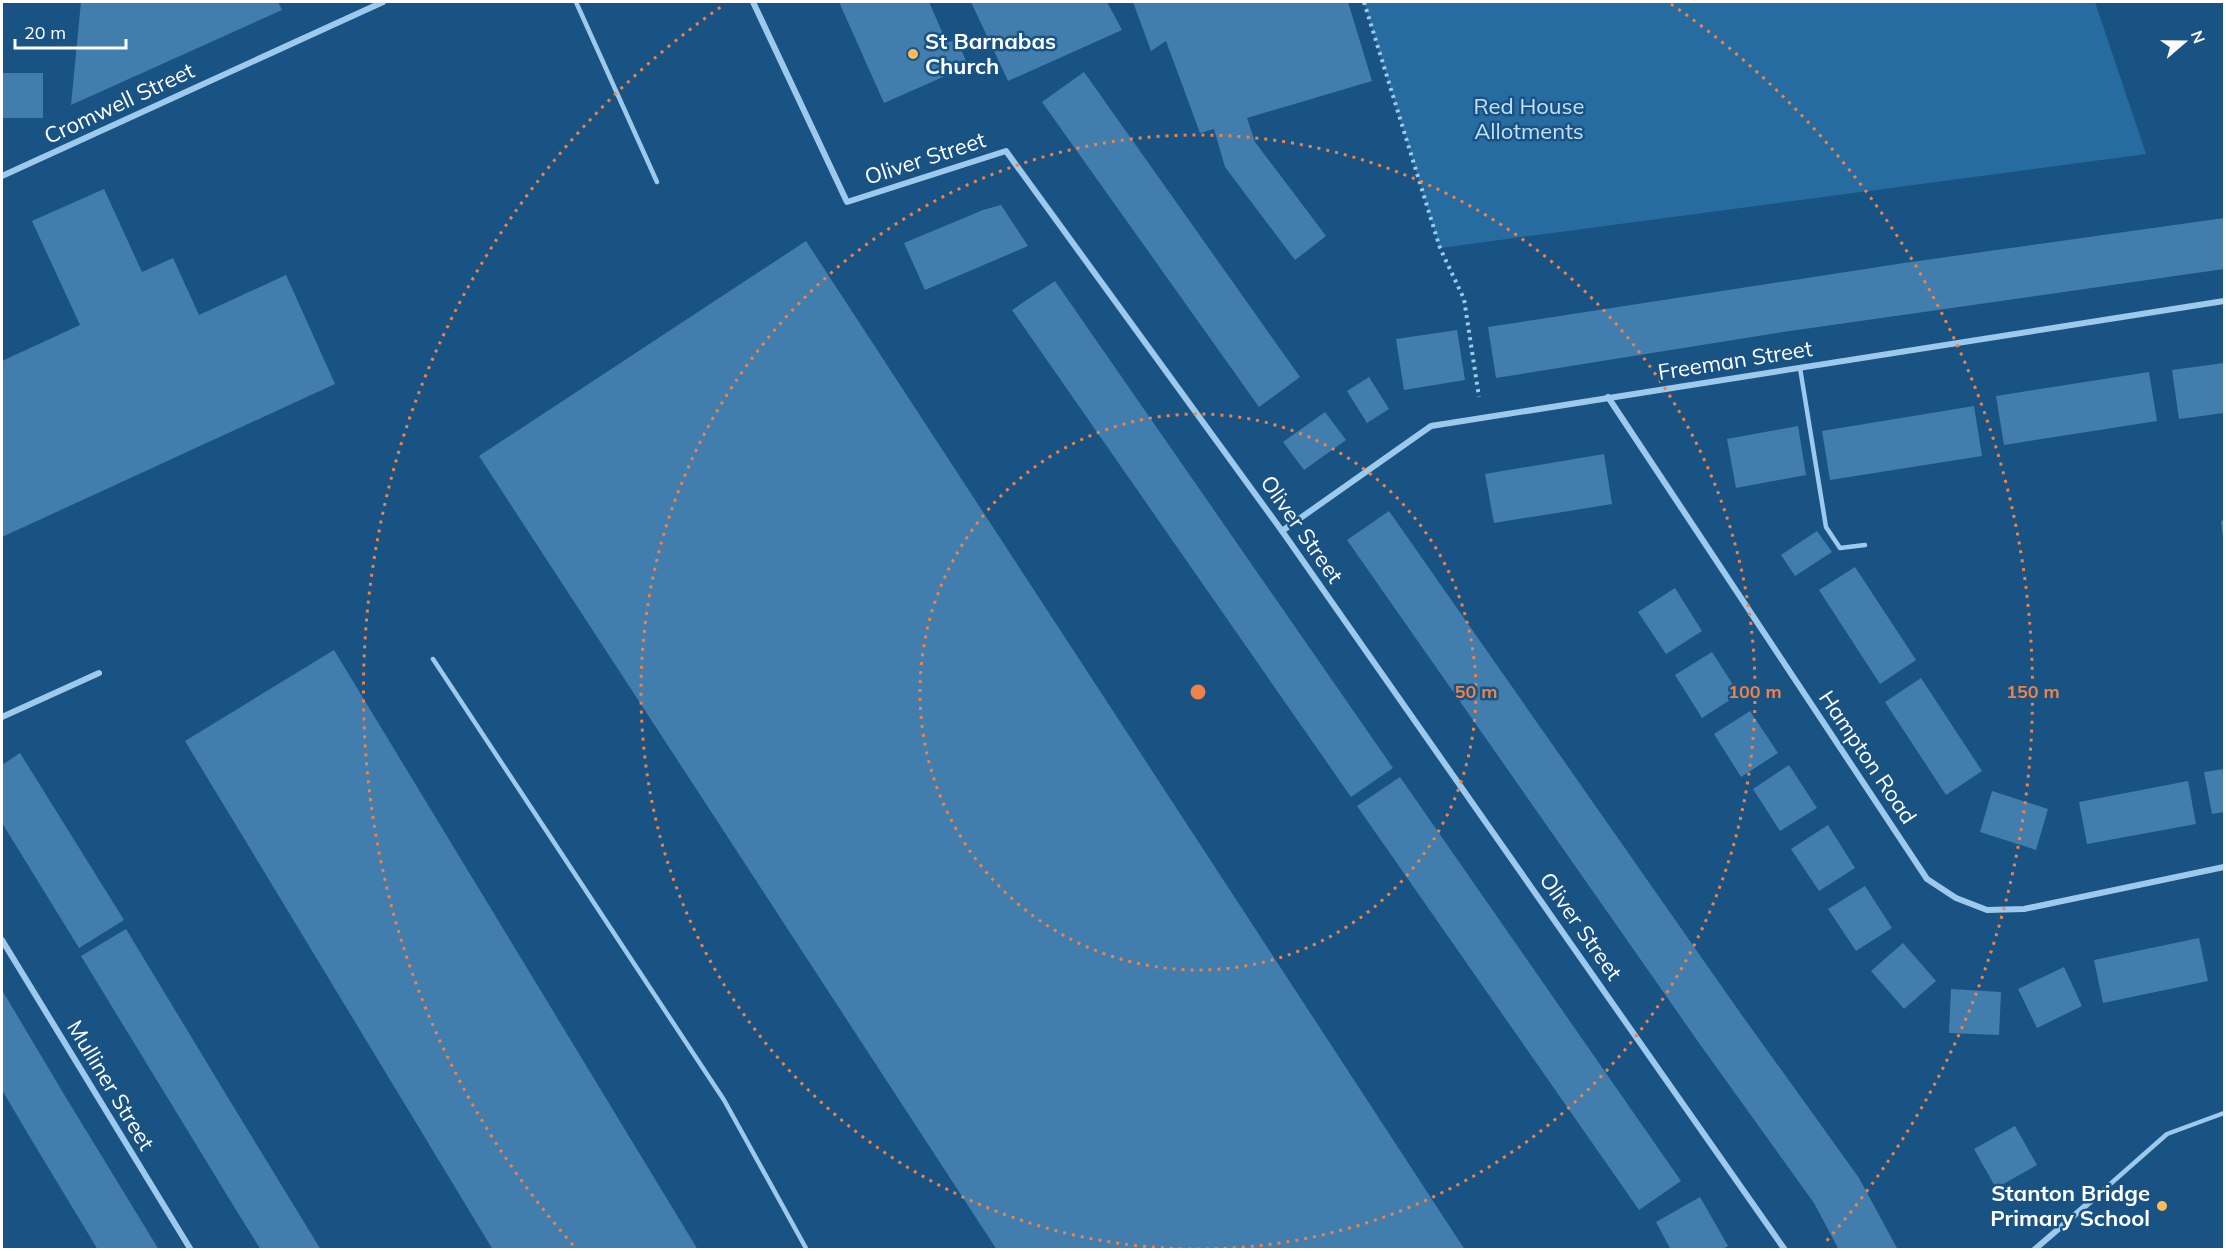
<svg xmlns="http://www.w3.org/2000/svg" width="2226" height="1251" viewBox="0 0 2226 1251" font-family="Mulish,sans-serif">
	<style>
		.green { fill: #276ca0 }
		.building { fill: #417ead }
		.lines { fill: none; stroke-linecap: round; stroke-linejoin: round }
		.path { stroke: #9dcaec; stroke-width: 4; stroke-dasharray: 3 4.5; stroke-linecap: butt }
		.service { stroke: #9dcaec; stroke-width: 4.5 }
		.minor { stroke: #9dcaec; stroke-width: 6 }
		.ring { fill: none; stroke: #ee8249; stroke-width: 3; stroke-dasharray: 3 6 }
		.poi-dot { fill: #ffbb58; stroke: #195383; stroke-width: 2 }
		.labels { text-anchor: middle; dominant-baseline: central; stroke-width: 5; stroke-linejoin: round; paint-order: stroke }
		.poi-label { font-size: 22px; font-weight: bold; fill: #fff; stroke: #195383; text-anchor: start }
		.street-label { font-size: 22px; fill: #fff; stroke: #195383 }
		.park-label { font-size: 22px; fill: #c2e1f9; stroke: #195383 }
		.centre { fill: #ee8249; stroke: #195383; stroke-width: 3 }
		.ring-label { font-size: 18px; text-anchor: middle; font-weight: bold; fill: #ee8249; stroke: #195383; stroke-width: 5; stroke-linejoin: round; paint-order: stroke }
	</style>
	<rect width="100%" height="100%" fill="#195383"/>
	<polygon class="green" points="1364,2 2095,2 2146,154 1440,248"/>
	<g class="building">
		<polygon points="81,2 278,2 282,10 71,105"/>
		<polygon points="839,2 929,2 947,43 957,39 968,66 884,103"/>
		<polygon points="971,2 1107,2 1122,30 1008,81"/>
		<polygon points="1133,2 1348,2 1372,81 1247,118 1255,142 1326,236 1295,260 1225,167 1214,129 1200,133 1166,41 1151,51"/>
		<polygon points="1084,72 1300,377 1259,407 1042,102"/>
		<rect x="3" y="73" width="40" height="45"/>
		<polygon points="104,189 142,272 173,258 199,315 286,275 335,384 2,537 2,361 80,325 32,221"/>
		<polygon points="1001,205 1028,246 925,290 904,243 983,210"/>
		<polygon points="2224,218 2224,269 1783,332 1496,378 1488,327 1904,263"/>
		<polygon points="806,241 1465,1250 997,1250 479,456"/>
		<polygon points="1055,281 1393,768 1351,797 1012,310"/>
		<polygon points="1457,330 1465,380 1404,390 1396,339"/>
		<polygon points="2224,363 2224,413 2179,419 2172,370"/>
		<polygon points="2149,372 2157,421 2004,445 1996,396"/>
		<polygon points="1369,377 1389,409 1367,423 1347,391"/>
		<polygon points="1974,406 1982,456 1830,480 1822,431"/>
		<polygon points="1325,412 1346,440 1304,470 1283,442"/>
		<polygon points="1798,426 1806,475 1736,488 1727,439"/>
		<polygon points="1604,454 1612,504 1494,523 1485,474"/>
		<polygon points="1389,511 1741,1014 1844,1157 1859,1178 1898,1250 1839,1250 1814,1203 1699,1043 1347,540"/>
		<polygon points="2224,520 2224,535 2223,536 2221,521"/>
		<polygon points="1817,531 1832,552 1795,576 1781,555"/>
		<polygon points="1855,567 1916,660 1880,684 1819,590"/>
		<polygon points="1675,588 1702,631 1666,654 1638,612"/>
		<polygon points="334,650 698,1250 493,1250 185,741"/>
		<polygon points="1712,652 1739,694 1702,718 1675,675"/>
		<polygon points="1921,678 1982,771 1946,795 1885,702"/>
		<polygon points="1750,711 1778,753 1741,777 1714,734"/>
		<polygon points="20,753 124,920 79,948 2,823 2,765"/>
		<polygon points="1789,765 1817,808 1780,831 1753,789"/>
		<polygon points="2224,769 2224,812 2212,814 2204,772"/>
		<polygon points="1400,777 1681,1181 1639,1210 1357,806"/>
		<polygon points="2188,781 2196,824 2087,844 2079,802"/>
		<polygon points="1992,791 2048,809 2036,850 1980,832"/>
		<polygon points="1828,825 1855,868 1819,891 1791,849"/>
		<polygon points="1865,886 1892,928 1856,951 1828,909"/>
		<polygon points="126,929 227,1096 321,1250 261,1250 233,1205 81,956"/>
		<polygon points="2199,938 2208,981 2103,1003 2094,960"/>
		<polygon points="1903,943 1936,981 1904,1009 1871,971"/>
		<polygon points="2064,967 2082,1006 2037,1028 2018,989"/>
		<polygon points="1951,989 2001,992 1999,1035 1949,1033"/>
		<polygon points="2,990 65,1096 159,1250 98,1250 31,1139 2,1090"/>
		<polygon points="2015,1126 2037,1165 1996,1188 1974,1149"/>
		<polygon points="1700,1197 1728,1246 1721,1250 1671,1250 1656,1222"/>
	</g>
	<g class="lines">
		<polyline class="path" points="1364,2 1440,248 1464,299 1479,397"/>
		<g class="service">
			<polyline points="576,2 657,182"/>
			<polyline points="1800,368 1826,527 1840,548 1865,545"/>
			<polyline points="433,659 724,1100 807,1250"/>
			<polyline points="2091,1201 2167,1134 2224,1113"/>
		</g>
		<g class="minor">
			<polyline points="753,2 847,202 1006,151 1282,531 1785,1250"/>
			<polyline points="2,176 383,2"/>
			<polyline points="1608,397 1927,879 1956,898 1987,910 2024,909 2224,867"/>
			<polyline points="1282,531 1431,426 2224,301"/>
			<polyline points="2,717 99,673"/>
			<polyline points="2,940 191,1250"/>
			<polyline points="2034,1250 2091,1201"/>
		</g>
	</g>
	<g class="ring">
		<circle cx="1198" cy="692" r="278"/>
		<circle cx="1198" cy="692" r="557"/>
		<path d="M573 1245A835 835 0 0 1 725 4M1671 4A835 835 0 0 1 1823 1245"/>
	</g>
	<g class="poi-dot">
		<circle cx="913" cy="54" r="6"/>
		<circle cx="2162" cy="1206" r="6"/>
	</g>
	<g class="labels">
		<g class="poi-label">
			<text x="925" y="41">St Barnabas<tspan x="925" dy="25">Church</tspan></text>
			<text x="2150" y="1193" text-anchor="end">Stanton Bridge<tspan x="2150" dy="25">Primary School</tspan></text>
		</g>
		<g class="street-label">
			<text transform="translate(119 103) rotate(-25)">Cromwell Street</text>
			<text transform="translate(925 158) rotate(-18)">Oliver Street</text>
			<text transform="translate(1735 360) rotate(-9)">Freeman Street</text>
			<text transform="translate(1302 529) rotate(55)">Oliver Street</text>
			<text transform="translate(1868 757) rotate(56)">Hampton Road</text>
			<text transform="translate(1581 926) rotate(55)">Oliver Street</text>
			<text transform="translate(111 1085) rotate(59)">Mulliner Street</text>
		</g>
		<g class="park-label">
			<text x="1529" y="106">Red House<tspan x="1529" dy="25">Allotments</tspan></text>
		</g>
	</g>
	<circle cx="1198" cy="692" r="9" class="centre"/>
	<g class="ring-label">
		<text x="1476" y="698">50 m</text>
		<text x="1755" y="698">100 m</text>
		<text x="2033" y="698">150 m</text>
	</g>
	<rect width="2226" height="1251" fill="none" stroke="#ffffff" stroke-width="6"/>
	<g transform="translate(2184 42) rotate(70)" stroke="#195383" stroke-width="4.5" paint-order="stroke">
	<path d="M0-4.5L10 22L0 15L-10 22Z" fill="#ffffff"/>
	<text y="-9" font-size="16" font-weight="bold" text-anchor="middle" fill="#ffffff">N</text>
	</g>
	<path d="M15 39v9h111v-9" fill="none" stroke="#ffffff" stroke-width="3"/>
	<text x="24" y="39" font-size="18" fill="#ffffff" stroke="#195383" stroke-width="4.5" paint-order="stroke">20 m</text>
</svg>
